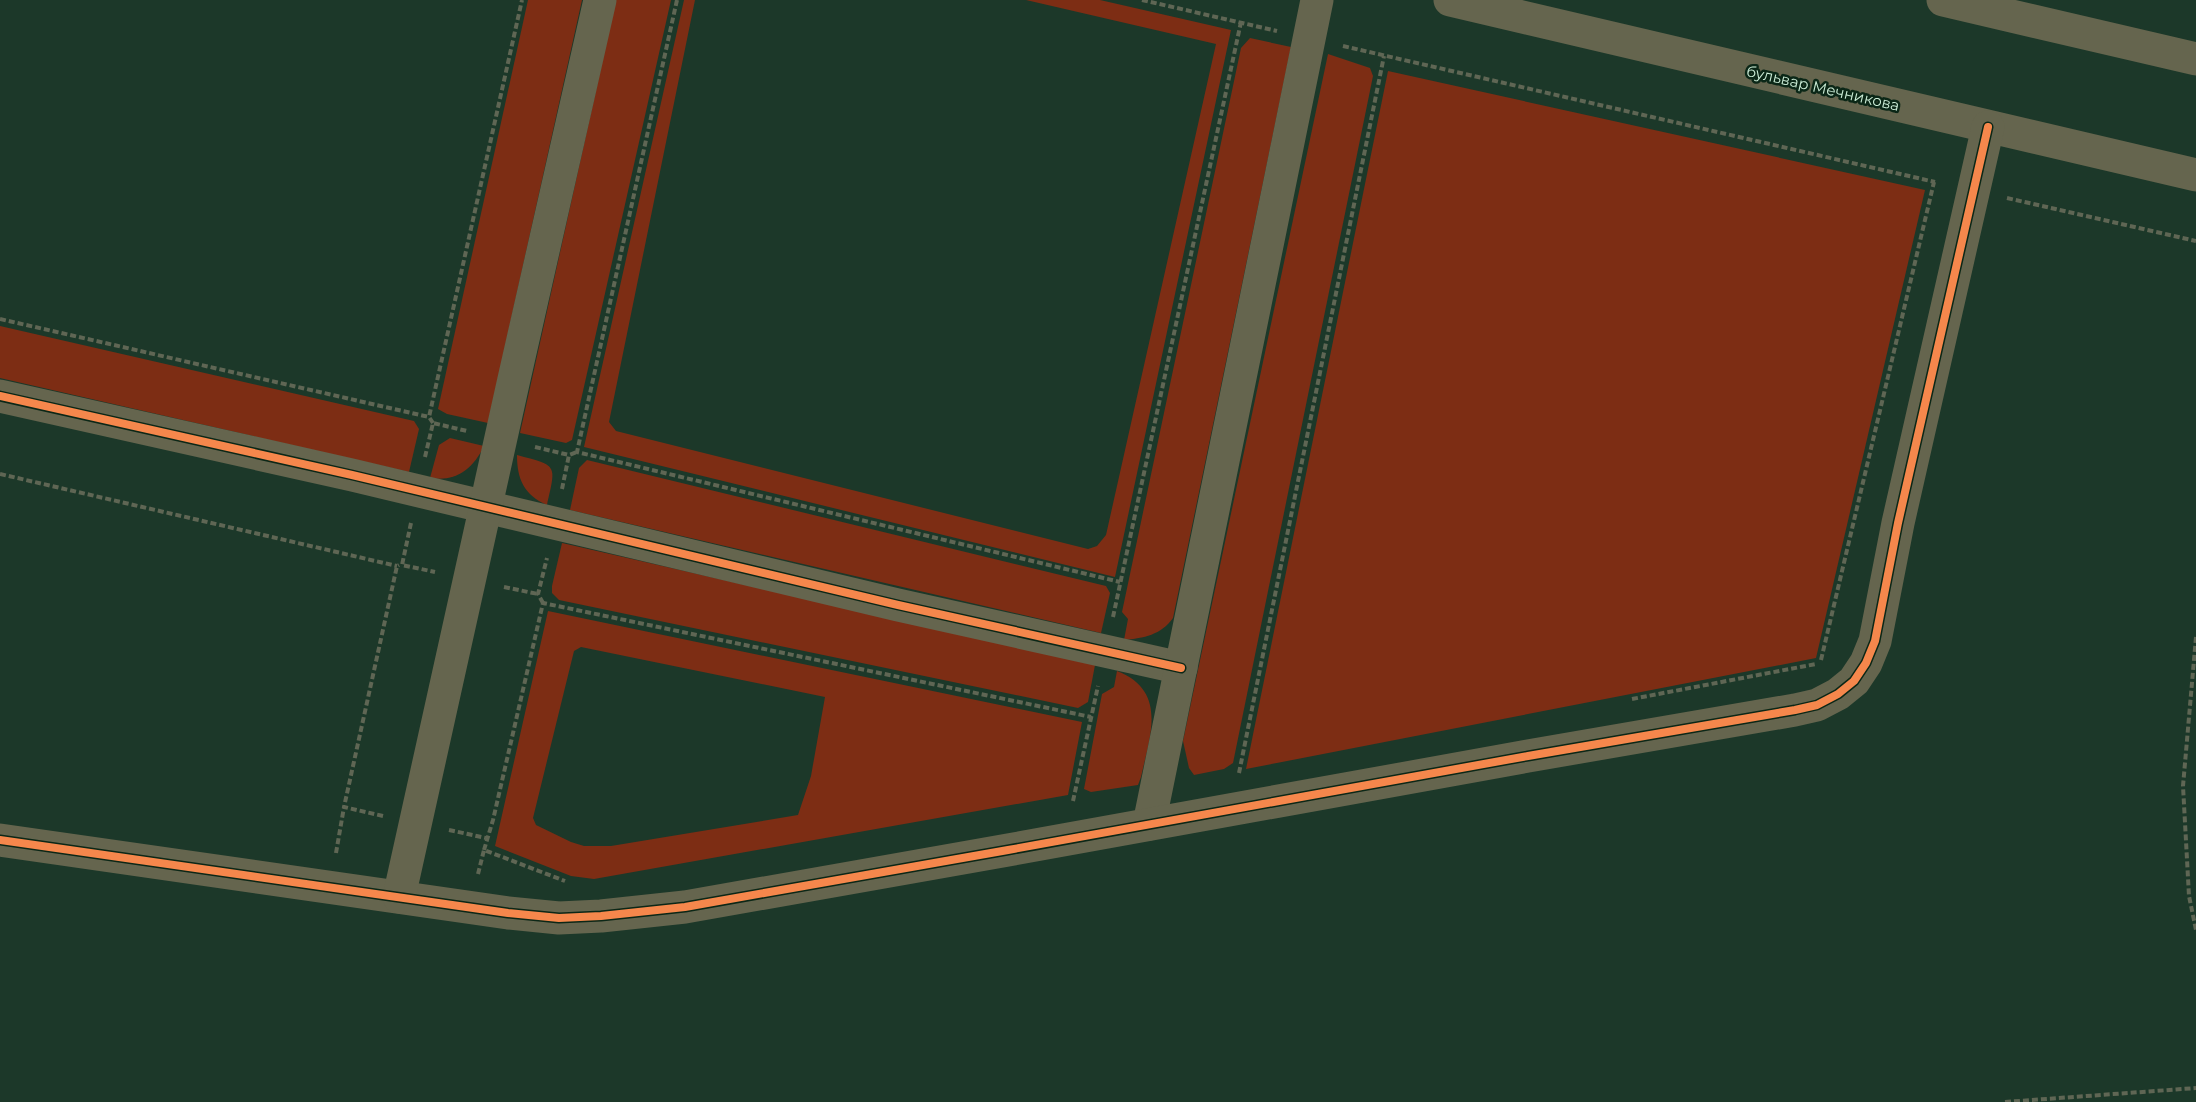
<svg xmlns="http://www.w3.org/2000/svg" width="2196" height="1102" viewBox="0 0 2196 1102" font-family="Montserrat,sans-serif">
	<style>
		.green { fill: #7d2d14; fill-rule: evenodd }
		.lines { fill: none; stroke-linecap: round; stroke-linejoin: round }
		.path { stroke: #5f6654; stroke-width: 4; stroke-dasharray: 6 3; stroke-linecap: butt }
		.minor { stroke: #65654e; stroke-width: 33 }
		.cycleway-casing { stroke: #0b2717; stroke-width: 11 }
		.cycleway { stroke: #f5874c; stroke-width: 8 }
		.labels { text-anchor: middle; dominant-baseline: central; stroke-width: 5; stroke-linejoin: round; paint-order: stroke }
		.street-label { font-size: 15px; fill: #ccedd7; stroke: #0b2717 }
	</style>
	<rect width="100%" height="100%" fill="#1c3829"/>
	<g class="green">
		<polygon points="528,0 582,0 488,423 447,414 438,409"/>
		<polygon points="616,0 671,0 572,440 566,443 520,433"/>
		<polygon points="684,0 695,0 609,422 616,431 1088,549 1097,546 1106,535 1216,44 1026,0 1100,0 1231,30 1115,577 584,447"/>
		<path d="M1250 38 1291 47 1173 618C1161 635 1144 638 1124 640L1128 619 1122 612 1241 48Z"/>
		<polygon points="1328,54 1370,68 1373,76 1233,763 1224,769 1194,775 1189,768 1183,741"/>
		<polygon points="1388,71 1925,190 1816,658 1246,769"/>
		<polygon points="0,326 414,421 419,429 409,472 0,378"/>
		<path d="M450 438 484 446C473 469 456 482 430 478L439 445Z"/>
		<path d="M517 455C557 466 557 463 547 505 524 495 517 479 517 455Z"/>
		<polygon points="587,460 1106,586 1110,593 1101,633 570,510 579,468"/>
		<polygon points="562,543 1095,665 1088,702 1078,708 559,600 552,593 552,586"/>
		<path d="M548 611 1082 722 1068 795 594 879 571 876 495 846ZM581 647 825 697 811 776 798 815 611 846H584L571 842 536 825 533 818 574 651Z"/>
		<path d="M1117 671C1168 691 1150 736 1141 777L1138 785 1091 792 1084 789 1102 694 1114 687Z"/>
	</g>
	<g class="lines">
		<g class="path">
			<polyline points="677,0 577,452 1120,582"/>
			<polyline points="1142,0 1277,31"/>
			<polyline points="1343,46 1935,182"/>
			<polyline points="2007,198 2196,241"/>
			<polyline points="0,319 429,417"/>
			<polyline points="433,423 429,417 522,0"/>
			<polyline points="535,447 569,455"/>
			<polyline points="425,457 433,423 467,431"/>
			<polyline points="0,474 397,566"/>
			<polyline points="562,489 569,455 577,452"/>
			<polyline points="411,523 402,565 435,572"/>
			<polyline points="504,587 538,594"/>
			<polyline points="543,603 538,594 547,558"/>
			<polyline points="1113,617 1241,22"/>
			<polyline points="2196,637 2183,786 2189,896 2196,930"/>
			<polyline points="1821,660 1934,182"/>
			<polyline points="1632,699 1816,664"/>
			<polyline points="1239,773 1384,56"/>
			<polyline points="1073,801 1098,686"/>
			<polyline points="383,816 344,807 397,566 399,565"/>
			<polyline points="449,830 486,838"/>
			<polyline points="484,850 493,820 543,603 1091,717"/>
			<polyline points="336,853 344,807"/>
			<polyline points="478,874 484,850 565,881"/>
			<polyline points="2005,1102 2196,1088"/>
		</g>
		<g class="minor">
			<polyline points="1450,0 2196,175"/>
			<polyline points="1943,0 2196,59"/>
			<polyline points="0,396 352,475 898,605 1181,668"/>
			<polyline points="1149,824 1317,0"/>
			<polyline points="0,840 508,913 559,918 601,916 685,907 1008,850 1528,756 1795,710 1817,705 1838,694 1854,681 1866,663 1875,641 1898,523 1988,127"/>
			<polyline points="399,897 514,379 600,0"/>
		</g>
		<defs>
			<g id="cycleway">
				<polyline points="0,396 352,475 898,605 1181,668"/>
				<polyline points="0,840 508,913 559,918 601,916 685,907 1008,850 1528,756 1795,710 1817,705 1838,694 1854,681 1866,663 1875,641 1898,523 1988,127"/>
			</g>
		</defs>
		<use href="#cycleway" class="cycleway-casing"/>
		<use href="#cycleway" class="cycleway"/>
	</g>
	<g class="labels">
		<g class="street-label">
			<text transform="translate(1823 88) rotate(13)">бульвар Мечникова</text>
		</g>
	</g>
</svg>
